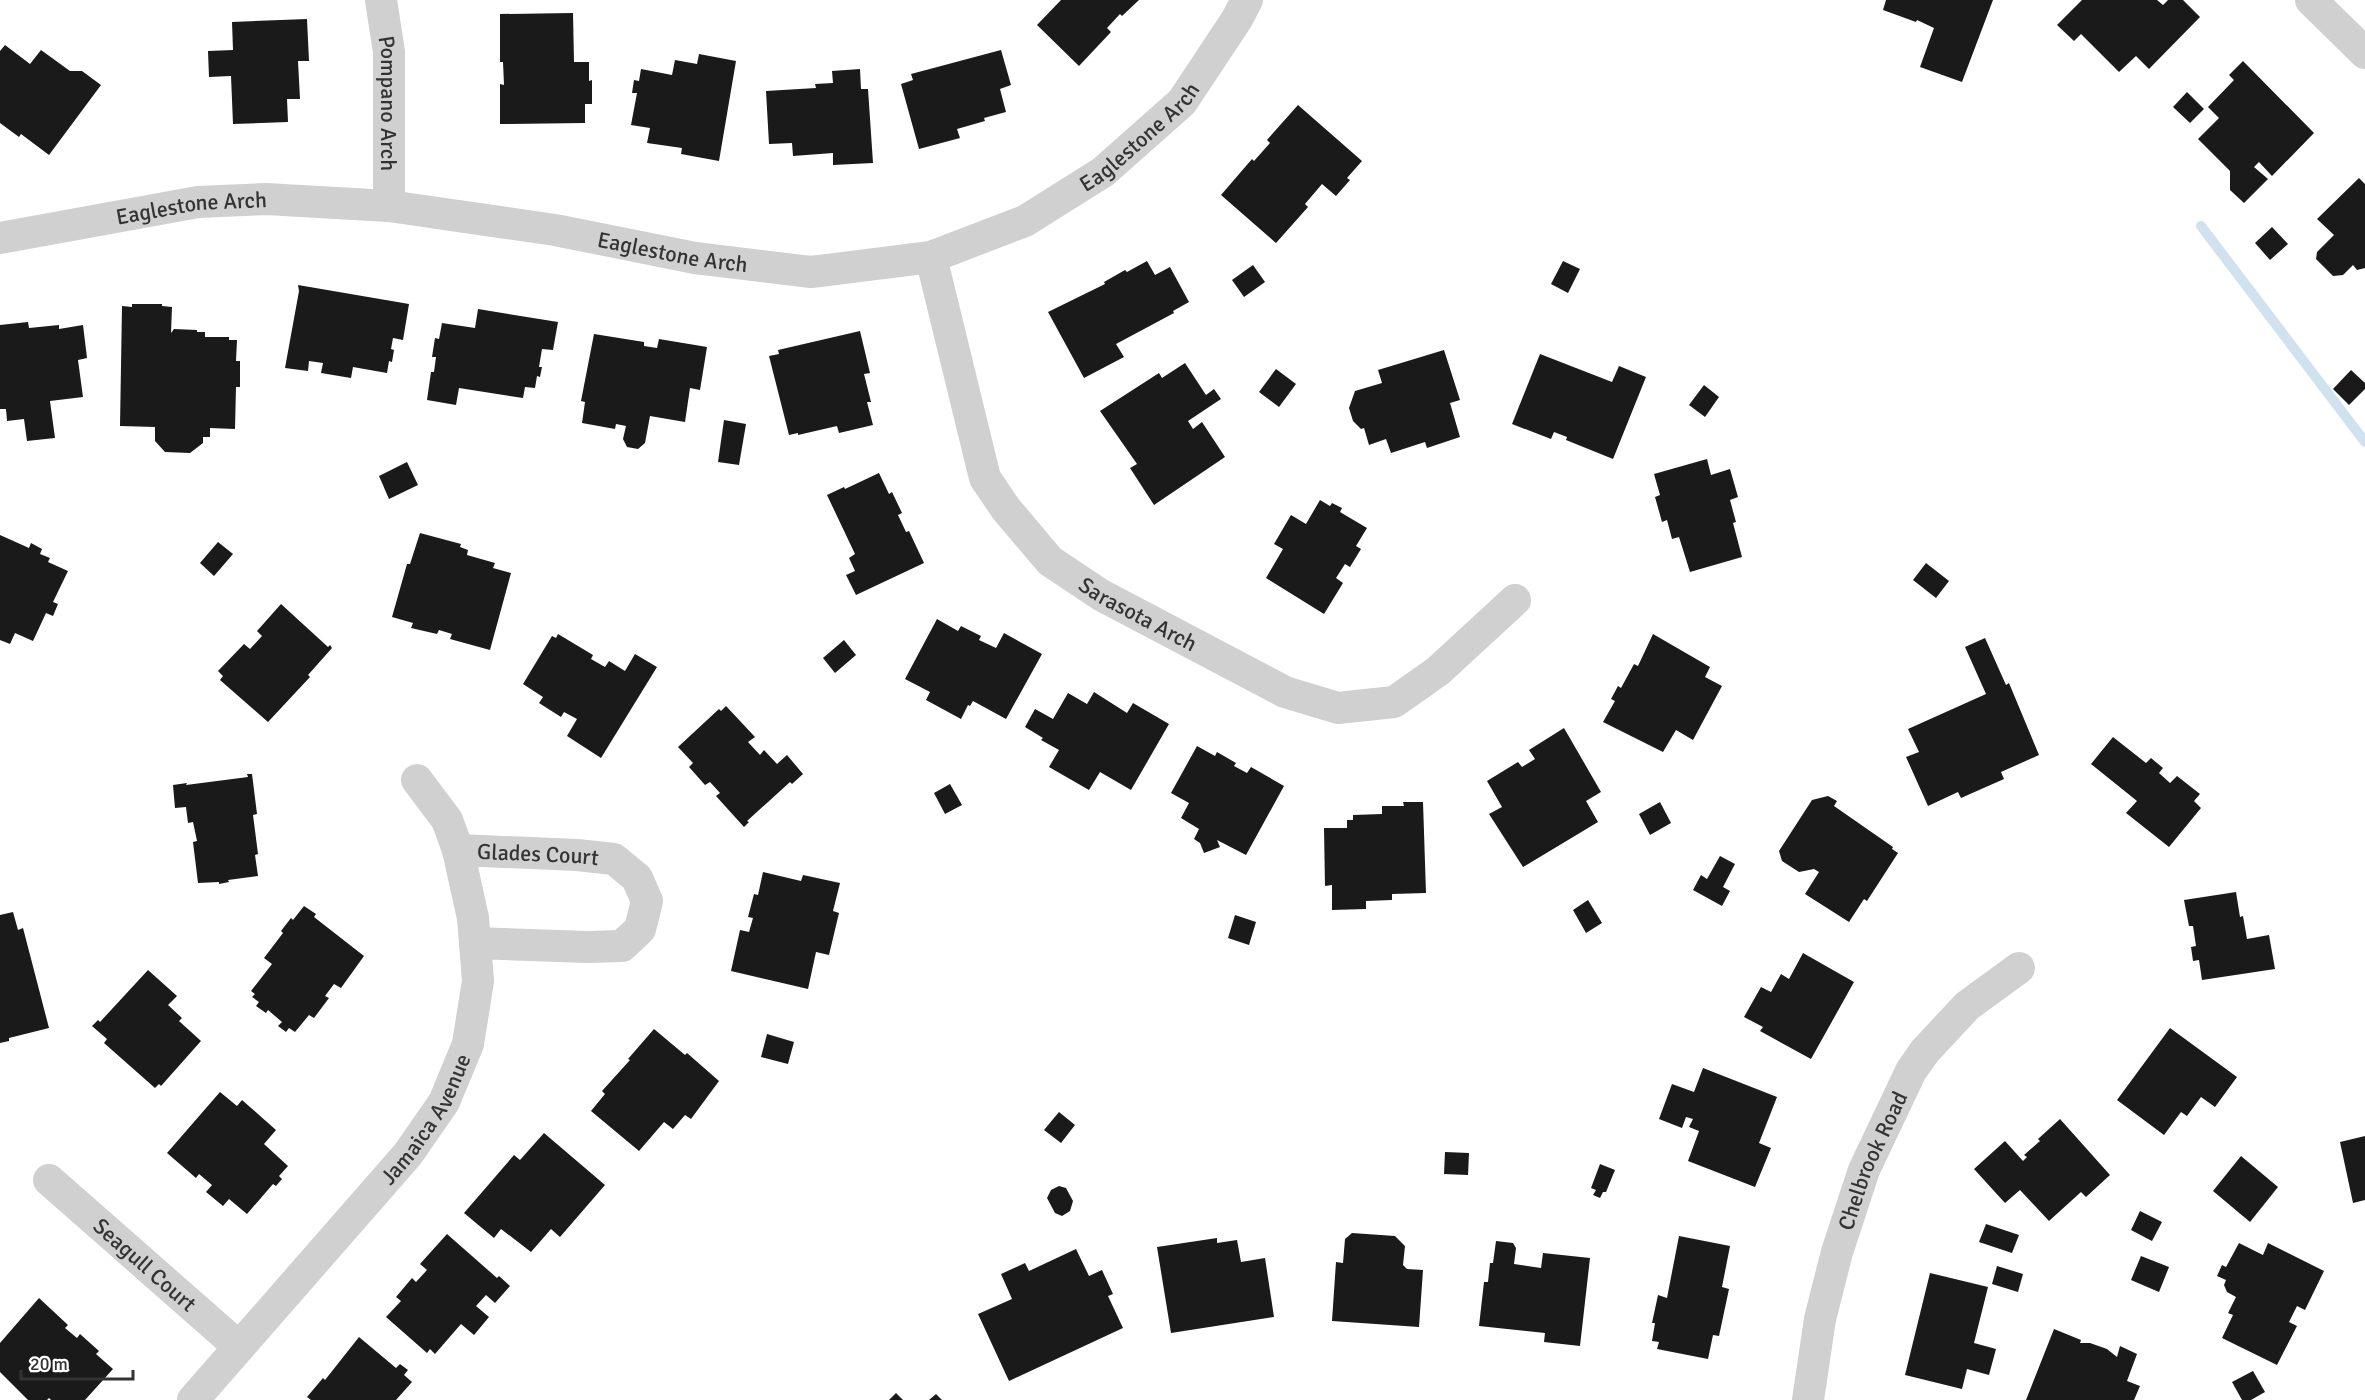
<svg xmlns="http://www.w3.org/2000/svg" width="2365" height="1400" viewBox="0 0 2365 1400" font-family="Signika,sans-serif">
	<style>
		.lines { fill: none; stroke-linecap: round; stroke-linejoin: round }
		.stream { stroke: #cfe2ee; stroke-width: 10 }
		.building { fill: #1a1a1a }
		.minor { stroke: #d0d0d0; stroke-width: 32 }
		.labels { text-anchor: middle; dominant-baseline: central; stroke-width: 6; stroke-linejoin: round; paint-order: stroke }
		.street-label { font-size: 22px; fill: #333; stroke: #fff }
	</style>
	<rect width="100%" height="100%" fill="#fff"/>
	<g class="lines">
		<polyline class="stream" points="2201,226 2365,442"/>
	</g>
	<g class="building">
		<polygon points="1061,0 1139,0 1122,16 1120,14 1107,28 1111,32 1079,66 1037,25"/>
		<polygon points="1886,0 1993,0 1962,82 1920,67 1934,28 1917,20 1916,22 1883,10"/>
		<polygon points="2082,0 2157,0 2163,5 2168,0 2183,0 2200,17 2149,69 2136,56 2119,72 2081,34 2074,41 2057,25"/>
		<polygon points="573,13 574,62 589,62 589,81 592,80 592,104 585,104 585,123 500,124 500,84 504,85 503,62 500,62 500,14"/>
		<polygon points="307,19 309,61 298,61 300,99 287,99 288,122 233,124 231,76 209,77 208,51 233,50 232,22"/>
		<polygon points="5,45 30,64 41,50 70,71 82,71 101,85 49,155 21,134 19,137 0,123 0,51"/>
		<polygon points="1001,50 1011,85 1000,89 1006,112 984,118 985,121 957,129 960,138 919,149 901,84 913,80 911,74"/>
		<polygon points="699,54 736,61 719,161 681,154 682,148 647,143 650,128 631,125 637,93 632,93 634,80 639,81 641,69 672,75 675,60 697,64"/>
		<polygon points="2243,61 2314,133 2272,176 2259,162 2254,167 2268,179 2244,203 2230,190 2230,171 2198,139 2219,118 2208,107 2234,80 2229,75"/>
		<polygon points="860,69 861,89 868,89 873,163 833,165 833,153 793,156 792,143 769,144 766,91 816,88 815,84 833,83 832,71"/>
		<polygon points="2187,92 2204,109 2190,123 2173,107"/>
		<polygon points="1298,105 1362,161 1347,178 1350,180 1336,196 1322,184 1305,204 1308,207 1276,243 1221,195 1252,159 1254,161 1270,143 1267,140"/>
		<polygon points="2359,178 2365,184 2365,268 2357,270 2353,265 2343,275 2333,276 2316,259 2317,252 2334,235 2317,219"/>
		<polygon points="2272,227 2288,244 2270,260 2255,243"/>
		<polygon points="1147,261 1155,275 1170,267 1189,302 1173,311 1174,313 1116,344 1124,357 1084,378 1048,312 1105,284 1104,282 1125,270 1127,272"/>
		<polygon points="1563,261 1580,269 1568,293 1551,284"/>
		<polygon points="1253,265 1265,282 1244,297 1232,280"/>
		<polygon points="298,285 409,304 403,340 393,338 391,349 394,350 392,362 389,361 387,373 353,367 351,378 321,373 323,363 309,361 308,371 285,368 299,291"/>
		<polygon points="132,304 162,304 162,306 172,307 171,333 174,329 197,330 197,332 205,332 205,337 229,337 229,340 237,340 236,361 240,361 240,387 236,387 235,429 210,428 210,437 203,437 203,443 190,453 165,452 155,441 155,427 120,426 122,306 132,307"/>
		<polygon points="478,309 558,322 553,350 542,349 539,367 542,367 540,377 537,376 535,388 525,387 523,398 459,388 456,405 427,400 431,372 434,372 436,357 432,357 435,338 439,339 442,323 475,328"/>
		<polygon points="28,322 29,328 59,325 59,329 83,325 87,358 78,360 83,397 50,401 55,438 27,441 24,419 7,421 6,409 0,409 0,325"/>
		<polygon points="860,331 870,373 864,374 871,402 867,402 873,425 839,433 837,426 798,435 798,433 789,435 769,356 779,354 778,350"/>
		<polygon points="594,334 644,342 644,346 657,348 659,339 707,347 700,390 690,388 685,422 650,416 645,443 638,449 627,447 623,439 626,426 616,424 615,429 582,423 585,402 581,401"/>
		<polygon points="1444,350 1460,400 1450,403 1460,437 1427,448 1425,442 1391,453 1386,439 1369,445 1364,428 1361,429 1353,421 1349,408 1355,391 1382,383 1378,370"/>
		<polygon points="1540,354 1612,382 1619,366 1646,377 1613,459 1566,440 1567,437 1554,432 1551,439 1512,424"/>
		<polygon points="1185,363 1206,395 1214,389 1221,399 1188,421 1193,429 1202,422 1225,457 1154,505 1130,468 1137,464 1100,411 1159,373 1162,378"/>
		<polygon points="1276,369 1296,384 1279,407 1259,392"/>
		<polygon points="2351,370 2365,383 2365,389 2349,405 2333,389"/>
		<polygon points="1704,385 1719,397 1705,417 1689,405"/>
		<polygon points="724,420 746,424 739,465 718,462"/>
		<polygon points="1707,459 1711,475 1730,469 1738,497 1730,500 1736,522 1733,523 1742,557 1690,572 1679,537 1672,539 1667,520 1662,522 1655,497 1660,495 1654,474"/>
		<polygon points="407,462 418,485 389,499 379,476"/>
		<polygon points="879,473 889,494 892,492 902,513 898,515 906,532 909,531 924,563 856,595 846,575 855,571 849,558 855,554 827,495 844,487 845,489"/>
		<polygon points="1320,500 1330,506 1332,503 1342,508 1340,512 1367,528 1356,546 1361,549 1350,567 1345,564 1336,578 1343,583 1324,614 1266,578 1283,549 1274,544 1291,515 1306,524"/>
		<polygon points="420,533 461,544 460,547 468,550 467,555 495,563 493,568 511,573 490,650 450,639 452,634 439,630 437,634 411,628 413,623 392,617 407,564 410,564"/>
		<polygon points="0,535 29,548 31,543 42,549 40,554 50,558 48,562 68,571 53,602 58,604 53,616 46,613 33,641 15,633 10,644 0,640"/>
		<polygon points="218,542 233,554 214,576 200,563"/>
		<polygon points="1926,563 1949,581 1936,598 1913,580"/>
		<polygon points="281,604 328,647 330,645 332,648 308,675 310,677 268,722 220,680 223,676 218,671 244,644 250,649 262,636 257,631"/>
		<polygon points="937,619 958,631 961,626 981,636 979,640 996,648 1004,633 1042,654 1006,719 973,701 970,706 968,705 961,719 926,700 930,692 905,679"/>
		<polygon points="558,634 593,655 591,659 605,667 609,661 625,671 635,654 657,667 601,758 567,736 577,719 564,712 561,717 539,703 543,697 523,684 552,636 556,638"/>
		<polygon points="1653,634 1710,667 1705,677 1722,686 1693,740 1676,730 1663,752 1603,722 1615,701 1611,699 1618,686 1621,688 1634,664 1638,666"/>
		<polygon points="1985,638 2006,685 2009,683 2039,755 2001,772 2004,779 1961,798 1958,792 1928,806 1906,757 1919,752 1908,729 1986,694 1965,647"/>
		<polygon points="844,640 856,655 835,673 823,658"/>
		<polygon points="1094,692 1127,713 1133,703 1169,724 1131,790 1100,772 1089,790 1049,767 1059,750 1041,740 1043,738 1025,727 1035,709 1053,719 1068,693 1087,704"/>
		<polygon points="726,706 755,737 748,742 760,755 764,750 777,764 787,755 803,774 792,784 790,782 747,821 749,822 744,827 716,796 720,793 710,782 705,785 689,767 693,763 678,747 719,709 721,711"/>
		<polygon points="1564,728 1601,792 1586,801 1598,822 1523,867 1489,814 1502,807 1487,781 1518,762 1522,767 1535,759 1529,750"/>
		<polygon points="2113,737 2146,763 2151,758 2163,768 2159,773 2170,783 2177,776 2200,794 2194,801 2201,808 2169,847 2126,813 2137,801 2091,764"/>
		<polygon points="1197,746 1215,756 1217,752 1236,763 1234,766 1247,773 1251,767 1284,786 1246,855 1217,840 1220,847 1204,853 1200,843 1194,839 1199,829 1181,818 1189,803 1171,793"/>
		<polygon points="247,774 252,774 257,814 253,815 258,854 255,855 258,876 228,880 229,882 219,884 219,882 198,883 193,842 197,841 193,822 188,823 186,807 175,808 173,785 187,783 186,785 248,777"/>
		<polygon points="950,784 962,805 945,814 934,793"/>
		<polygon points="1828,796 1837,801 1834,806 1893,847 1892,849 1898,853 1867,901 1864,899 1849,922 1805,894 1819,872 1814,869 1799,872 1782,861 1779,851 1812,800"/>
		<polygon points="1403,802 1423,802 1426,893 1392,894 1392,900 1366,901 1366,909 1332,910 1332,885 1325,886 1324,828 1347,828 1347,820 1353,820 1353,815 1382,814 1382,806 1404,806"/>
		<polygon points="1660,802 1671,823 1650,835 1639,814"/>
		<polygon points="1720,856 1735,864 1723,887 1730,891 1722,906 1693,890 1701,875 1707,879"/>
		<polygon points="763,872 801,881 803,875 840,883 833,911 839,913 829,955 816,952 808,989 731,971 740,930 749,932 753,918 748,917 754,894 758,895"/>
		<polygon points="2236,892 2240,917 2243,916 2247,939 2269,935 2275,969 2202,980 2199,960 2193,961 2191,947 2196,946 2193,926 2189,926 2184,900"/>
		<polygon points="1588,900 1602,923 1586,933 1573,910"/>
		<polygon points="304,906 316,914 314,917 364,956 341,988 334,984 325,996 329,998 314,1018 309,1015 295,1032 289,1028 286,1032 278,1026 282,1022 268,1010 266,1013 256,1006 259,1002 252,997 255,994 251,991 272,964 264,958 283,933 281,931 291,918 293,920"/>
		<polygon points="13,912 18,930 23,928 49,1028 9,1038 9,1041 0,1043 0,915"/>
		<polygon points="1235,915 1256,922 1249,945 1228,938"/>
		<polygon points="1803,953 1854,982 1811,1059 1760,1031 1763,1027 1744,1017 1761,987 1771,992 1781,974 1789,979"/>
		<polygon points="148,970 177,996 168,1005 182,1018 179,1021 201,1041 161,1086 159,1084 155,1088 104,1043 107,1039 92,1026 98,1020 100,1022"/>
		<polygon points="2170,1028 2237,1077 2215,1107 2201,1097 2187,1116 2181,1112 2164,1135 2117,1100"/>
		<polygon points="654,1029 685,1055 687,1053 719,1081 691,1119 685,1115 673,1129 664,1122 639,1151 591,1111 605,1094 602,1091 630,1060 628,1059"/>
		<polygon points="767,1034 794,1042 788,1064 761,1057"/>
		<polygon points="1703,1068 1777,1097 1759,1143 1771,1148 1755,1187 1688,1161 1699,1131 1689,1127 1693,1119 1686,1117 1682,1128 1659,1119 1672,1084 1694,1092"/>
		<polygon points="220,1092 237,1106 242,1100 276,1130 264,1144 288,1166 279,1176 282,1179 276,1186 273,1184 247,1214 229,1199 223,1206 206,1192 212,1185 199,1174 196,1178 167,1153"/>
		<polygon points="1059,1112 1075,1125 1061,1143 1044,1130"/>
		<polygon points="2060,1119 2110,1175 2086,1197 2081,1192 2049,1221 2020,1190 2005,1203 1974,1169 2005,1141 2023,1161 2027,1157 2024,1155 2040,1141 2038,1139"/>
		<polygon points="544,1133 605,1185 560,1237 551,1229 531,1252 501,1229 494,1238 464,1213 514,1155 520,1160"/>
		<polygon points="2365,1136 2365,1200 2353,1203 2340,1142"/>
		<polygon points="1445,1152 1469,1153 1468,1175 1444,1174"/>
		<polygon points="2241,1156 2278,1187 2250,1222 2213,1191"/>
		<polygon points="1600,1164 1615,1170 1606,1192 1603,1192 1600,1198 1593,1195 1596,1190 1591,1188"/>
		<polygon points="1059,1186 1066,1188 1073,1201 1070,1211 1062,1216 1055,1213 1047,1198 1051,1190"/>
		<polygon points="2140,1211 2162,1222 2152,1241 2131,1230"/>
		<polygon points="1986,1224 2019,1235 2012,1253 1979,1242"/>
		<polygon points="1352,1233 1395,1236 1405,1246 1403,1265 1407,1269 1423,1270 1419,1327 1332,1321 1336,1262 1343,1263 1345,1239"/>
		<polygon points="447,1234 497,1278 499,1276 510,1286 495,1303 486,1295 476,1306 489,1317 474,1335 461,1324 435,1354 430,1349 427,1353 386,1317 401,1301 396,1297 412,1278 416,1282 427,1270 420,1264"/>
		<polygon points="1679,1236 1730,1246 1722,1287 1729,1289 1719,1336 1713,1335 1708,1359 1657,1349 1659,1342 1652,1341 1655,1323 1652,1323 1658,1295 1667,1298"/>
		<polygon points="1217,1238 1217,1243 1237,1240 1241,1262 1265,1258 1274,1317 1171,1333 1157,1247"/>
		<polygon points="1496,1241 1513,1243 1516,1248 1514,1264 1541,1268 1543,1253 1590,1258 1580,1346 1544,1342 1545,1333 1479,1326 1484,1282 1488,1282 1490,1263 1493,1263"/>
		<polygon points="2239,1243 2263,1255 2268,1243 2324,1271 2305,1310 2297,1306 2289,1322 2297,1326 2277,1365 2222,1338 2233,1315 2228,1313 2236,1297 2227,1292 2224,1285 2226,1280 2217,1276 2222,1265 2226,1267"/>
		<polygon points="1076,1249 1089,1276 1102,1270 1113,1294 1108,1296 1123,1328 1009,1381 978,1314 1012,1299 1001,1274 1025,1263 1029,1271"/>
		<polygon points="2141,1256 2169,1267 2159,1292 2131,1280"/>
		<polygon points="1997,1266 2023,1274 2018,1292 1992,1284"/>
		<polygon points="1930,1273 1988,1287 1974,1343 1996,1349 1989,1375 1967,1369 1962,1389 1905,1375"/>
		<polygon points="39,1298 68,1325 65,1328 77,1338 80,1334 99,1351 96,1354 113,1369 85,1400 51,1400 49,1398 47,1400 28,1400 0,1372 0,1343"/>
		<polygon points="2054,1329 2081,1340 2080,1343 2090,1343 2107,1349 2117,1357 2120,1346 2137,1354 2127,1381 2140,1386 2134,1400 2026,1400"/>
		<polygon points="359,1337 396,1368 400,1364 408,1370 404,1375 412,1382 396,1400 311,1400 307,1397 323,1378 325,1380"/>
		<polygon points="2253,1371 2265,1392 2251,1400 2242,1400 2232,1382"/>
		<polygon points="896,1393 903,1400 889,1400"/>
		<polygon points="936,1394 942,1400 929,1400"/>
	</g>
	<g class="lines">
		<g class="minor">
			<path id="s1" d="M381 0 389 52V206"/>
			<polyline points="2311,0 2365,53"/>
			<path id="s2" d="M0 238 198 202 266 199 389 206 555 230 695 258 811 272 931 257 1025 221 1103 172 1182 102 1237 19 1247 0"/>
			<path id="s3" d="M931 257 985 478 1006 509 1050 561 1101 595 1285 692 1338 708 1394 702 1438 671 1515 600"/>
			<path id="s4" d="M458 850 577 855 614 859 637 878 647 901 640 929 622 946 588 947 475 943"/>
			<path id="s5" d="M49 1180 239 1347"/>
			<path id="s6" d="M193 1400 408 1154 444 1102 468 1044 478 981 473 918 458 850 447 820 417 780"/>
			<path id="s7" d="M1808 1400 1820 1319 1837 1252 1864 1170 1911 1071 1925 1051 1967 1006 2019 968"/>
		</g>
	</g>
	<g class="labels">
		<g class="street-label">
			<text stroke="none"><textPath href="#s1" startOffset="104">Pompano Arch</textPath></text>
			<text stroke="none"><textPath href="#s2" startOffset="1184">Eaglestone Arch</textPath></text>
			<text stroke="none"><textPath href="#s2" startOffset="194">Eaglestone Arch</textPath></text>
			<text stroke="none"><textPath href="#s2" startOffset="680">Eaglestone Arch</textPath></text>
			<text stroke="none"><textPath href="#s3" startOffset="436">Sarasota Arch</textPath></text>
			<text stroke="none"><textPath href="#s4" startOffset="80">Glades Court</textPath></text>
			<text stroke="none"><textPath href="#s6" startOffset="366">Jamaica Avenue</textPath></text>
			<text stroke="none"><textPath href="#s7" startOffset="249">Chelbrook Road</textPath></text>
			<text stroke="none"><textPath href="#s5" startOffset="128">Seagull Court</textPath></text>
		</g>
	</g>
	<path d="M21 1370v9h112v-9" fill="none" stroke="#333333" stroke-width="3"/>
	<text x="30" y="1370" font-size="18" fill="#333333" stroke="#ffffff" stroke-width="4.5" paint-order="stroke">20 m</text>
</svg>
